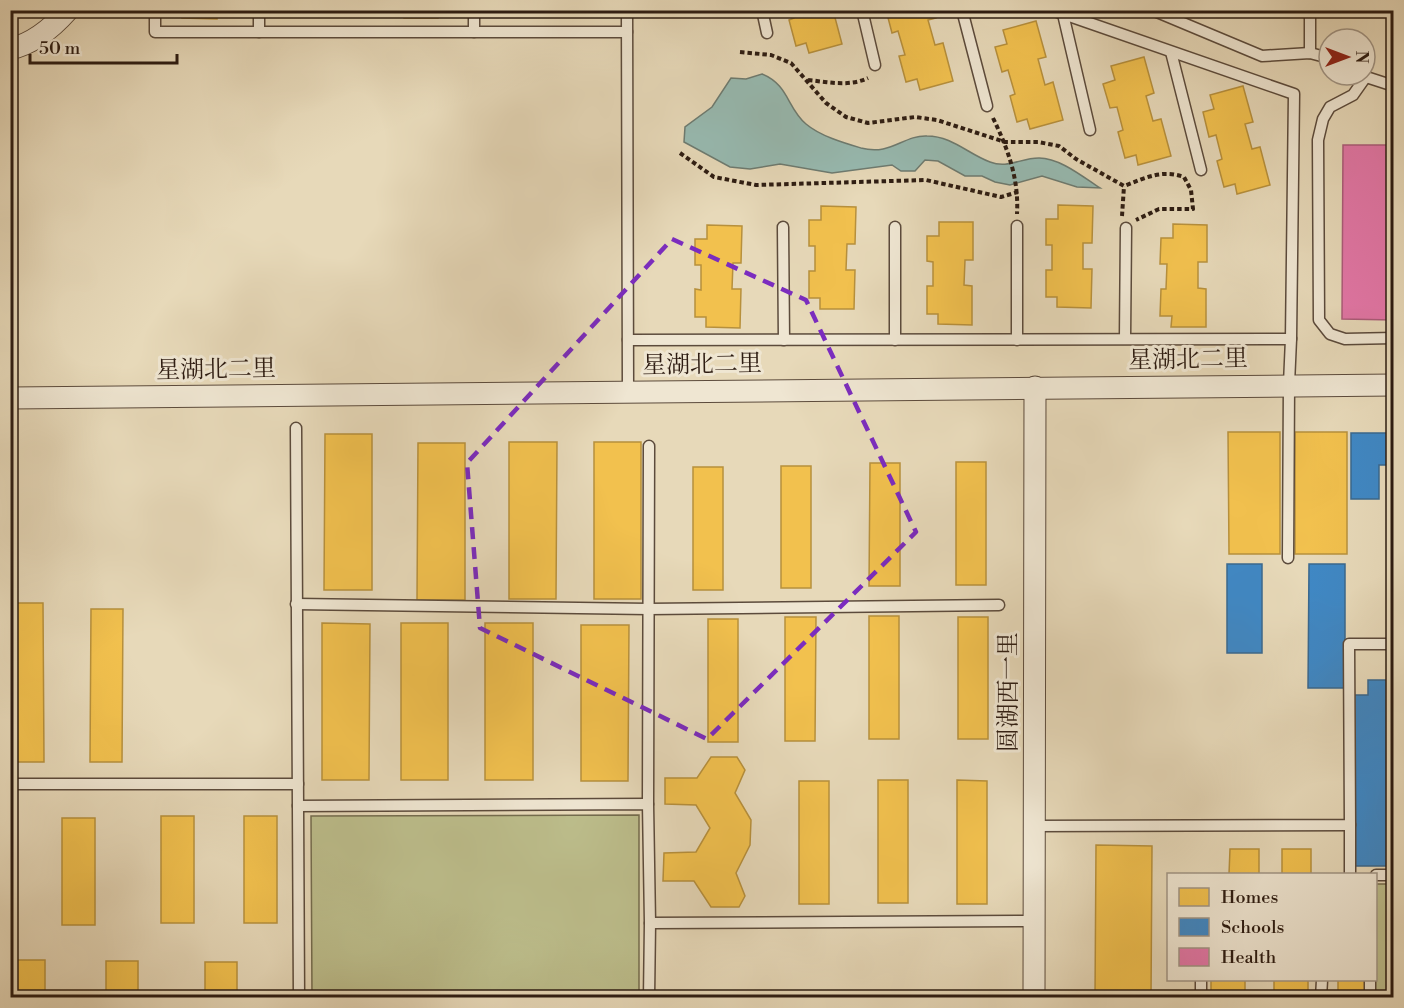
<svg xmlns="http://www.w3.org/2000/svg" width="1404" height="1008" viewBox="0 0 1404 1008" font-family="'Libre Bodoni','Noto Serif SC',serif">
	<style>
		.green { fill: #bcbd8b; stroke: #746c4e; stroke-width: 1.5 }
		.water { fill: #97bab1; stroke: #6d7b71; stroke-width: 1.5 }
		.homes { fill: #f2c14e; stroke: #b7903c; stroke-width: 1.5 }
		.schools { fill: #3f88c5; stroke: #3a688f; stroke-width: 1.5 }
		.health { fill: #e377a8; stroke: #ac5c7b; stroke-width: 1.5 }
		.lines { fill: none; stroke-linecap: round; stroke-linejoin: round }
		.lane-casing { stroke: #5c4b3c; stroke-width: 13 }
		.street-casing { stroke: #5c4b3c; stroke-width: 23 }
		.path { stroke: #2d1c12; stroke-width: 4; stroke-dasharray: 4.5 3; stroke-linecap: butt }
		.lane { stroke: #efe6d2; stroke-width: 10 }
		.street { stroke: #efe6d2; stroke-width: 21 }
		.marked { fill: none; stroke: #7b2cbf; stroke-width: 4.5; stroke-dasharray: 12 8; stroke-linejoin: round }
		.labels { text-anchor: middle; dominant-baseline: central; stroke-width: 6; stroke-linejoin: round; paint-order: stroke }
		.street-label { font-size: 24px; fill: #2d1c12; stroke: #efe6d2 }
	</style>
	<rect width="100%" height="100%" fill="#e7d9b9"/>
	<filter id="stains"><feTurbulence type="fractalNoise" baseFrequency=".00333" numOctaves="4"/><feColorMatrix values="0 0 0 0 .2 0 0 0 0 .09 0 0 0 0 .02 0 0 0 .5 -.17"/></filter>
	<radialGradient id="worn" r=".72"><stop offset=".6" stop-color="#630" stop-opacity="0"/><stop offset="1" stop-color="#630" stop-opacity=".3"/></radialGradient>
	<g class="green">
		<polygon points="639,815 639,997 312,997 311,816"/>
		<polygon points="1376,884 1393,884 1393,997 1374,997"/>
	</g>
	<path class="water" d="M762 74C789 85 787 108 806 124 820 136 844 143 861 148 891 156 903 135 927 136 952 136 968 154 990 162 1008 169 1020 158 1039 158 1060 158 1083 177 1100 188L1077 187 1042 176 1010 185 995 182 982 176H965L938 161 925 160 915 171H901L892 165 832 173 780 164 750 169 730 167 684 142 685 127 712 107 731 78 746 79Z"/>
	<g class="homes">
		<polygon points="183,10 217,10 217,19 182,18"/>
		<rect x="404" y="10" width="34" height="8"/>
		<polygon points="792,10 833,10 842,44 809,53 806,43 796,46 789,20 794,18"/>
		<polygon points="886,10 934,10 936,18 928,20 935,45 943,43 953,81 920,90 917,79 906,82 899,56 905,55 898,31 892,33"/>
		<polygon points="1036,21 1046,57 1038,59 1045,85 1053,82 1063,120 1030,129 1027,119 1017,122 1010,96 1015,94 1008,70 1002,72 995,47 1007,44 1003,30"/>
		<polygon points="1144,57 1154,93 1146,96 1153,121 1161,119 1171,156 1138,165 1136,155 1125,158 1118,132 1123,130 1117,107 1110,108 1103,84 1115,80 1111,66"/>
		<polygon points="1243,86 1253,122 1245,124 1252,149 1260,147 1270,185 1237,194 1235,184 1224,187 1217,161 1222,159 1216,135 1209,137 1203,112 1214,109 1210,95"/>
		<polygon points="1058,205 1093,206 1092,243 1083,243 1083,269 1092,269 1091,308 1057,307 1057,297 1046,297 1046,270 1052,270 1052,245 1046,245 1046,219 1058,219"/>
		<polygon points="821,206 856,207 855,244 847,244 846,270 855,270 854,309 820,309 820,298 809,298 809,271 815,271 815,246 809,246 809,220 821,220"/>
		<polygon points="939,222 973,222 973,260 965,260 964,285 972,286 972,325 938,324 938,314 927,314 927,286 933,286 933,262 927,261 927,236 939,236"/>
		<polygon points="1173,224 1207,225 1207,262 1198,262 1198,288 1206,289 1206,327 1171,327 1172,316 1160,316 1161,289 1166,289 1167,264 1160,264 1161,238 1173,238"/>
		<polygon points="707,225 742,226 741,263 733,263 732,289 741,289 740,328 706,327 706,317 695,317 695,289 701,290 701,265 695,265 695,239 707,239"/>
		<polygon points="1228,432 1280,432 1280,554 1229,554"/>
		<rect x="1295" y="432" width="52" height="122"/>
		<polygon points="325,434 372,434 372,590 324,590"/>
		<polygon points="509,442 557,442 556,599 509,599"/>
		<rect x="594" y="442" width="47" height="157"/>
		<polygon points="418,443 465,443 465,600 417,600"/>
		<rect x="956" y="462" width="30" height="123"/>
		<polygon points="870,463 900,463 900,586 869,586"/>
		<rect x="781" y="466" width="30" height="122"/>
		<rect x="693" y="467" width="30" height="123"/>
		<polygon points="10,603 43,603 44,762 10,762"/>
		<polygon points="91,609 123,609 122,762 90,762"/>
		<rect x="869" y="616" width="30" height="123"/>
		<polygon points="785,617 816,617 815,741 785,741"/>
		<rect x="958" y="617" width="30" height="122"/>
		<rect x="708" y="619" width="30" height="123"/>
		<polygon points="322,623 370,624 369,780 322,780"/>
		<rect x="401" y="623" width="47" height="157"/>
		<rect x="485" y="623" width="48" height="157"/>
		<polygon points="581,625 629,625 628,781 581,781"/>
		<polygon points="711,757 737,757 745,770 735,793 751,820 750,845 736,873 745,896 739,907 711,907 694,881 663,881 664,853 696,852 710,828 696,805 665,804 665,778 697,778"/>
		<rect x="878" y="780" width="30" height="123"/>
		<polygon points="957,780 987,781 987,904 957,904"/>
		<rect x="799" y="781" width="30" height="123"/>
		<rect x="161" y="816" width="33" height="107"/>
		<rect x="244" y="816" width="33" height="107"/>
		<rect x="62" y="818" width="33" height="107"/>
		<polygon points="1096,845 1152,846 1151,998 1095,998"/>
		<polygon points="1230,849 1259,849 1259,874 1229,874"/>
		<rect x="1282" y="849" width="29" height="25"/>
		<rect x="14" y="960" width="31" height="38"/>
		<rect x="106" y="961" width="32" height="37"/>
		<rect x="205" y="962" width="32" height="36"/>
		<rect x="1211" y="980" width="34" height="18"/>
		<rect x="1274" y="980" width="34" height="18"/>
		<rect x="1338" y="980" width="27" height="18"/>
	</g>
	<g class="schools">
		<polygon points="1351,433 1394,433 1394,465 1379,465 1379,499 1351,499"/>
		<rect x="1227" y="564" width="35" height="89"/>
		<polygon points="1309,564 1345,564 1345,688 1308,688"/>
		<polygon points="1368,680 1394,680 1394,866 1355,866 1354,695 1368,695"/>
	</g>
	<polygon class="health" points="1343,145 1394,145 1394,320 1342,319"/>
	<g class="lines">
		<defs>
			<g id="lane">
				<polyline points="155,10 155,32 627,32"/>
				<polyline points="627,10 628,392"/>
				<polyline points="762,10 767,33"/>
				<polyline points="862,10 875,65"/>
				<polyline points="962,10 987,106"/>
				<polyline points="1152,10 1262,56 1310,53 1329,58"/>
				<polyline points="1063,14 1090,130"/>
				<polyline points="259,32 259,10"/>
				<polyline points="474,32 474,10"/>
				<polyline points="1171,52 1201,170"/>
				<polyline points="1310,53 1310,10"/>
				<polyline points="1360,75 1394,86"/>
				<polyline points="1365,78 1353,95 1330,107 1323,119 1318,140 1319,320 1330,334 1345,339 1394,338"/>
				<polyline points="1017,226 1017,340"/>
				<polyline points="783,227 784,340"/>
				<polyline points="895,227 895,340"/>
				<polyline points="1125,338 1126,228"/>
				<polyline points="628,340 1291,339 1294,94 1052,10"/>
				<polyline points="296,428 299,998"/>
				<polyline points="1288,558 1289,384 1291,339"/>
				<polyline points="296,604 649,609 999,605"/>
				<polyline points="10,784 298,784"/>
				<polyline points="648,804 649,446"/>
				<polyline points="298,806 648,804 650,923 1034,921"/>
				<polyline points="1350,825 1350,874"/>
				<polyline points="1034,826 1350,825 1349,644 1394,644"/>
				<polyline points="1376,875 1394,875"/>
				<polyline points="1370,980 1370,998"/>
				<polyline points="649,998 650,923"/>
				<polyline points="1201,998 1201,980"/>
				<polyline points="1321,998 1322,980"/>
			</g>
			<g id="street">
				<path d="M10 49C32 44 53 27 68 10"/>
				<polyline points="10,398 1394,385"/>
				<polyline points="1034,998 1035,387"/>
			</g>
		</defs>
		<use href="#lane" class="lane-casing"/>
		<use href="#street" class="street-casing"/>
		<g class="path">
			<path d="M740 52 771 55 791 63 826 103 846 117 868 123 915 117 937 120 1005 142H1038L1059 146 1076 159 1124 186C1145 178 1162 169 1184 177L1191 190 1193 209H1159L1136 220"/>
			<path d="M808 80C828 82 849 87 868 78"/>
			<path d="M993 118C1008 149 1019 179 1017 214"/>
			<polyline points="680,153 714,177 756,185 926,180 1001,197 1018,192"/>
			<polyline points="1122,216 1124,186"/>
		</g>
		<use href="#lane" class="lane"/>
		<use href="#street" class="street"/>
	</g>
	<path class="marked" d="M672 239 806 300 916 532 707 739 480 628 467 463Z"/>
	<g class="labels">
		<g class="street-label">
			<text transform="translate(1188 360) rotate(-1)">星湖北二里</text>
			<text transform="translate(702 365) rotate(-1)">星湖北二里</text>
			<text transform="translate(216 370) rotate(-1)">星湖北二里</text>
			<text transform="translate(1009 692) rotate(-90)">圆湖西一里</text>
		</g>
	</g>
	<rect width="1404" height="1008" fill="none" stroke="#e7d9b9" stroke-width="36"/>
	<rect x="12" y="12" width="1380" height="984" fill="none" stroke="#2d1c12" stroke-width="3"/>
	<rect x="18" y="18" width="1368" height="972" fill="none" stroke="#2d1c12" stroke-width="1.5"/>
	<rect x="1167" y="873" width="210" height="108" fill="#efe6d2" stroke="#a19585" stroke-width="1.5"/>
	<rect x="1179" y="888" width="30" height="18" fill="#f2c14e" stroke="#a19585" stroke-width="1.5"/>
	<text x="1221" y="903" font-size="18" fill="#2d1c12">Homes</text>
	<rect x="1179" y="918" width="30" height="18" fill="#3f88c5" stroke="#a19585" stroke-width="1.5"/>
	<text x="1221" y="933" font-size="18" fill="#2d1c12">Schools</text>
	<rect x="1179" y="948" width="30" height="18" fill="#e377a8" stroke="#a19585" stroke-width="1.5"/>
	<text x="1221" y="963" font-size="18" fill="#2d1c12">Health</text>
	<g transform="translate(1347 57) rotate(90)"><circle r="28" fill="#efe6d2" stroke="#a19585" stroke-width="1.5"/>
	<path d="M0-4.5L10 22L0 15L-10 22Z" fill="#8f2418"/>
	<text y="-9" font-size="16" font-weight="bold" text-anchor="middle" fill="#2d1c12">N</text>
	</g>
	<path d="M30 54v9h147v-9" fill="none" stroke="#2d1c12" stroke-width="3"/>
	<text x="39" y="54" font-size="18" fill="#2d1c12" stroke="#efe6d2" stroke-width="4.5" paint-order="stroke">50 m</text>
	<rect width="100%" height="100%" filter="url(#stains)"/>
	<rect width="100%" height="100%" fill="url(#worn)"/>
</svg>
